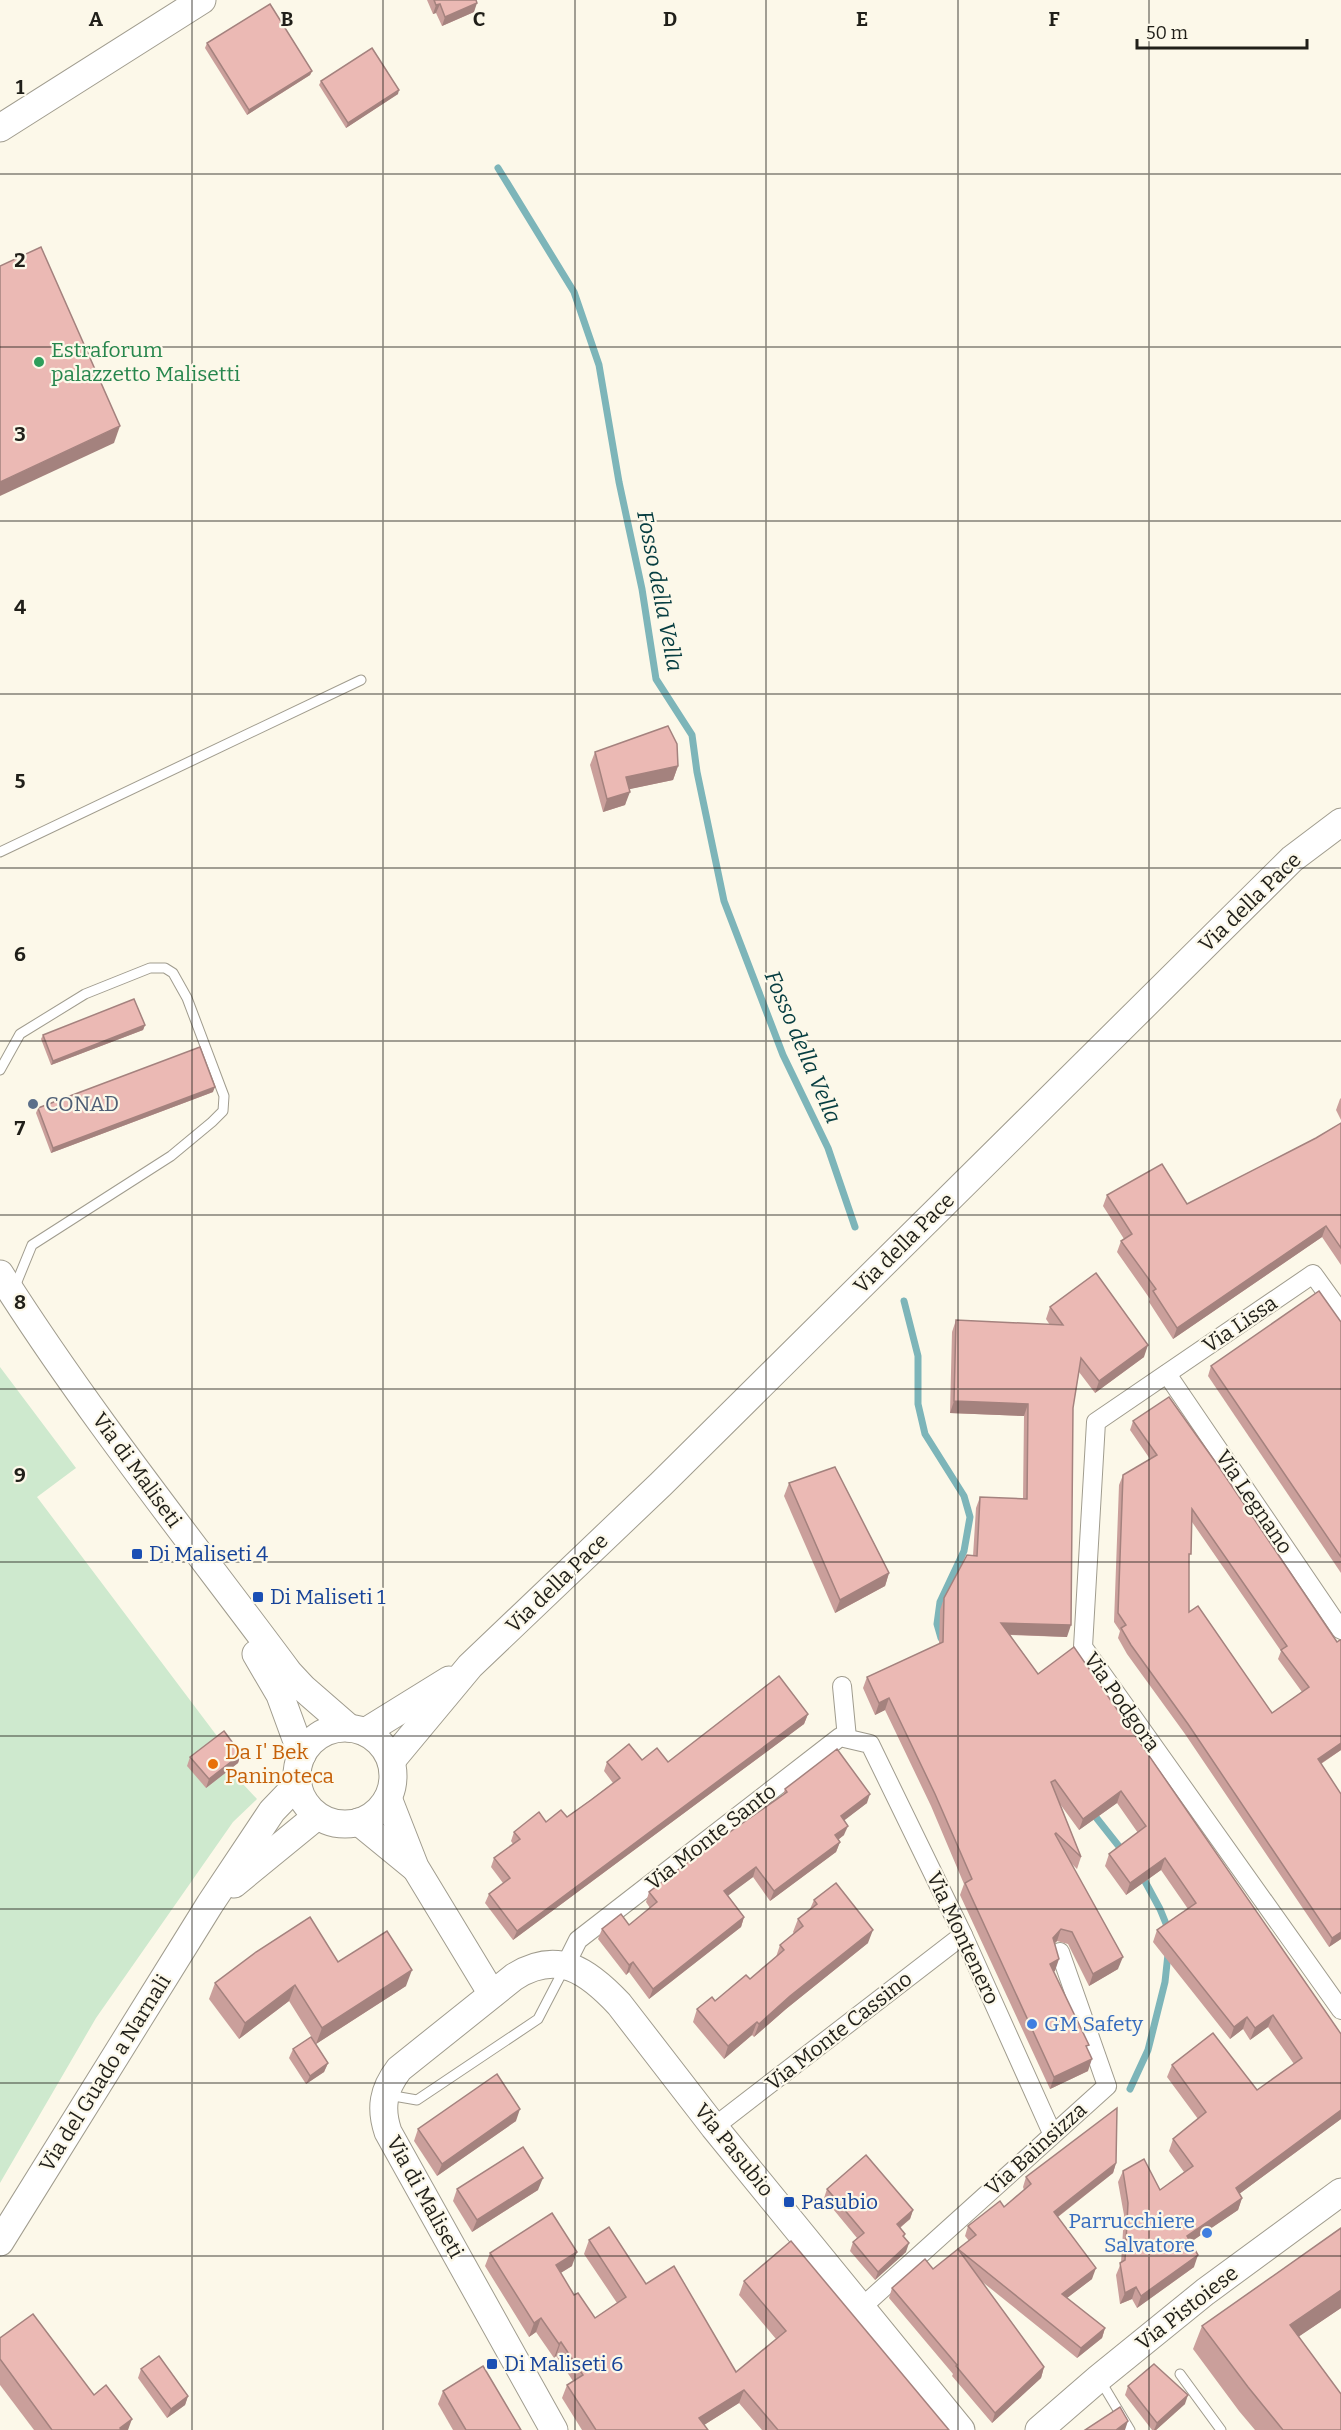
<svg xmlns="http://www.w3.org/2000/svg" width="1341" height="2430" viewBox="0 0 1341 2430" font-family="Bitter,serif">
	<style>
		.green { fill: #cee9ce }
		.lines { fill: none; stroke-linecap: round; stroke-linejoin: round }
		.stream { stroke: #7db5b9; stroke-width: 7 }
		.lane-casing { stroke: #a09c8e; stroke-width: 11 }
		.street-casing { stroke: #a09c8e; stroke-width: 20 }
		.secondary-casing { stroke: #a09c8e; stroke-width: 29 }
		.lane { stroke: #fff; stroke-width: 9 }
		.street { stroke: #fff; stroke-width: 18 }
		.secondary { stroke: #fff; stroke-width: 27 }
		.wall { fill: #ca9f9b; fill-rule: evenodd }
		.shaded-wall { fill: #a4827e }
		.building { fill: #ebb9b4; stroke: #a4827e; stroke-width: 1.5; fill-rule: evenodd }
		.grid { fill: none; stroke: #201f19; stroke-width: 1.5; stroke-opacity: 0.55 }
		.leisure-dot { fill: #2e9e5b; stroke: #fcf8e9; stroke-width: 2 }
		.service-dot { fill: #5c6f8a; stroke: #fcf8e9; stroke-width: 2 }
		.transit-dot { fill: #1a4fb4; stroke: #fcf8e9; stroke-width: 2 }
		.food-dot { fill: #e8710a; stroke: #fcf8e9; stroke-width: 2 }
		.shop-dot { fill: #3f7fe0; stroke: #fcf8e9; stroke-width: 2 }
		.labels { text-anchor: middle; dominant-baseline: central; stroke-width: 4.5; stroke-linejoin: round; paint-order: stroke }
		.leisure-label { font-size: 21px; fill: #27864d; stroke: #fcf8e9; text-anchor: start }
		.street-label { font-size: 21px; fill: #201f19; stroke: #fcf8e9 }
		.service-label { font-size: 21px; fill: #4e5e75; stroke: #fcf8e9; text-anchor: start }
		.transit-label { font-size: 21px; fill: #164399; stroke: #fcf8e9; text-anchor: start }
		.food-label { font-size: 21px; fill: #c56008; stroke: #fcf8e9; text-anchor: start }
		.shop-label { font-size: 21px; fill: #366cbe; stroke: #fcf8e9; text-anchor: start }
		.water-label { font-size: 22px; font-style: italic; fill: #063d40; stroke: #fcf8e9 }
		.grid-label { font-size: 20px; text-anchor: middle; font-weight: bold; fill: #201f19; stroke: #fcf8e9; stroke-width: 4.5; stroke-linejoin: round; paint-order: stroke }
	</style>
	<rect width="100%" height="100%" fill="#fcf8e9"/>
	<polygon class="green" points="0,1367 76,1468 37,1497 220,1740 229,1769 257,1799 233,1822 96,2018 0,2183"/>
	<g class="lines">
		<g class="stream">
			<polyline points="498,168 574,292 599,365 619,482 642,589 656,679 692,735 697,772 724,901 783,1055 828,1148 855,1227"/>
			<polyline points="904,1301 918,1356 918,1404 925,1434 964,1496 970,1517 964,1551 940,1602 937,1624 941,1638"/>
			<polyline points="1091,1811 1125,1854"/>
			<polyline points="1141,1874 1160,1909 1169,1931"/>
			<polyline points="1130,2089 1148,2050 1165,1982 1168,1954"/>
		</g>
		<defs>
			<g id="lane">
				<polyline points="0,852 361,680"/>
				<polyline points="0,1070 20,1034 85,994 150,968 165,968 173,973 187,998 224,1096 223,1111 212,1122 171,1156 32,1245 14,1289"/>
				<polyline points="388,2095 417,2100 538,2019 564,1969"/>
				<polyline points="1180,2374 1221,2430"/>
				<polyline points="1100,2380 1130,2430"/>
			</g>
			<g id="street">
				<polyline points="1341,1313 1313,1274 1096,1422 1083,1647 1341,2010"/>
				<polyline points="1167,1374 1341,1630"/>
				<polyline points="842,1686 847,1738"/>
				<polyline points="566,1964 578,1940 840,1737 870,1744 963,1935 1052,2133"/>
				<polyline points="714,2127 963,1935"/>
				<polyline points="862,2307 1107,2086 1060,1952"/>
			</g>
			<g id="secondary">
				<polyline points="0,128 202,0"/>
				<path d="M0 1274C88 1413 191 1541 289 1673L303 1688 349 1728"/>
				<polyline points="256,1654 280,1695 302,1755"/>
				<circle cx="345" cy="1776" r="48"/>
				<polyline points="365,1732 449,1680"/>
				<polyline points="391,1761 470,1666 661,1484 1292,859 1341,822"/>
				<polyline points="388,1798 415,1867 492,1994"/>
				<polyline points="359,1822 414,1867"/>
				<polyline points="234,1884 317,1816"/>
				<polyline points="0,2242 210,1904 272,1811 298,1784"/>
				<path d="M554 2430 388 2132C380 2108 383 2090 399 2069L514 1977C558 1949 588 1971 619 2004L714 2127 961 2430"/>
				<polyline points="1039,2430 1099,2378 1205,2292 1341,2192"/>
			</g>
		</defs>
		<use href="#lane" class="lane-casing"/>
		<use href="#street" class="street-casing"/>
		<use href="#secondary" class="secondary-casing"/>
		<use href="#lane" class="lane"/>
		<use href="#street" class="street"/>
		<use href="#secondary" class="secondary"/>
	</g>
	<g class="wall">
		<polygon points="427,0 475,0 474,12 442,26 436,13 433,14"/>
		<polygon points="207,43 312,71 310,75 247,115 205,48"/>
		<polygon points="321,81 398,94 346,128 319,85"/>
		<polygon points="595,752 678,766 673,780 629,789 625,805 603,812 590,765"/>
		<polygon points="145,1025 143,1030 51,1065 41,1039 43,1035"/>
		<polygon points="213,1092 51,1153 36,1113 38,1108"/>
		<polygon points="1341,1098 1341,1120 1336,1110 1340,1099"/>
		<polygon points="1341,1123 1341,1265 1322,1237 1173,1339 1149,1302 1150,1299 1117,1252 1121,1241 1124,1239 1103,1206 1107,1195 1187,1204 1316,1138"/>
		<polygon points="1050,1307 1144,1357 1095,1393 1079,1372 1073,1408 1067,1637 1010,1635 1038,1674 1074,1647 1341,2119 1239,2194 1242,2198 1238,2210 1190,2242 1194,2267 1137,2308 1132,2299 1120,2304 1116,2275 1121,2263 1124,2215 1118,2182 1123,2171 1160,2190 1184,2172 1169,2151 1173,2139 1198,2119 1167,2077 1172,2065 1257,2090 1294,2064 1268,2027 1250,2040 1243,2029 1230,2039 1153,1942 1157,1930 1188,1909 1161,1870 1126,1895 1105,1866 1109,1854 1138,1833 1117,1803 1079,1830 1060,1804 1081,1857 1077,1869 1070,1862 1118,1969 1089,1986 1068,1944 1057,1941 1055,1943 1055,1971 1053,1971 1087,2049 1088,2071 1050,2089 960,1895 964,1884 931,1806 885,1710 875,1715 863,1688 867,1677 939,1644 940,1610 944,1598 973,1556 976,1508 980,1497 1023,1499 1024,1416 950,1413 952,1332 956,1320 1050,1325 1046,1319"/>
		<polygon points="1341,1322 1341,1573 1208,1376 1211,1366"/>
		<path d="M1133 1421 1337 1642 1341 1641V1750L1321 1764 1341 1939 1329 1947 1185 1734 1127 1654 1118 1638 1120 1631 1114 1622 1119 1485 1123 1475 1150 1459 1130 1430ZM1192 1522 1281 1651 1278 1659 1302 1692 1272 1713 1189 1612V1559Z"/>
		<polygon points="789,1483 889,1573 885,1586 835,1613 784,1496"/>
		<polygon points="808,1714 804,1724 513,1940 485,1903 489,1894 503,1883 491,1867 494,1858 513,1844 511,1841 514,1832 546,1822 567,1817 613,1783 604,1771 607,1762 642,1760 668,1762"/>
		<polygon points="241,1754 238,1763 206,1788 187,1766 190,1757"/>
		<polygon points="785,1789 867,1803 844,1820 844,1835 838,1840 840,1842 836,1852 770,1901 753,1877 728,1895 744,1917 741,1927 649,1999 629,1972 626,1975 598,1939 602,1929 629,1925 650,1908 646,1902 649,1892 783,1795"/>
		<polygon points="814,1900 868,1943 786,2009 754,2037 752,2035 724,2059 693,2022 697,2009 715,2001 750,1979 776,1957 780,1945 794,1934 793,1932 798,1919 810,1909"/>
		<polygon points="215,1983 406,1986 316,2044 289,2001 239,2039 209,1999"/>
		<polygon points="293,2049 328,2063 324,2072 306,2084 289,2058"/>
		<polygon points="516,2121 437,2176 414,2141 418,2129"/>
		<polygon points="1116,2163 1113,2173 1058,2217 1092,2279 1067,2298 1105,2328 1102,2338 1077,2358 980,2280 1044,2367 1041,2378 992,2423 952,2376 953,2374 889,2298 892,2288 933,2269 969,2241 965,2236 968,2226 1004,2207 1024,2190 1023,2187 1026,2177"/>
		<polygon points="457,2189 538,2190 472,2232 453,2201"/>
		<polygon points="827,2189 913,2210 910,2219 900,2228 905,2234 904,2237 906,2252 875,2280 850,2251 853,2242 857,2238 824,2198"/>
		<polygon points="1341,2228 1341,2308 1299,2336 1341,2430 1255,2430 1239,2411 1193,2349 1202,2326"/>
		<polygon points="589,2240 646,2284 736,2372 776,2339 739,2295 744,2281 949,2430 762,2430 739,2403 704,2425 708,2430 582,2430 562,2398 567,2385 573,2381 556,2356 554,2358 536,2332 529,2337 485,2266 490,2253 572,2266 560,2273 574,2295 595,2318 617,2303 584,2254"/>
		<polygon points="0,2338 94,2395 128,2430 34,2430 0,2385"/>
		<polygon points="141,2369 188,2396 185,2405 167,2418 138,2378"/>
		<polygon points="1128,2386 1185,2404 1156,2430 1152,2430 1125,2395"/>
		<polygon points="443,2391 521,2430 453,2430 438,2404"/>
	</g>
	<g class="shaded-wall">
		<polygon points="477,3 474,12 442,26 445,17"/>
		<polygon points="440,4 436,13 433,14 436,5"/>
		<polygon points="312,71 310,75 247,115 249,110"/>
		<polygon points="399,90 398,94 346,128 348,123"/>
		<polygon points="120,426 114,443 0,496 0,482"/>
		<polygon points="678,766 673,780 621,791 626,777"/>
		<polygon points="630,792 625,805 603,812 607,799"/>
		<polygon points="145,1025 143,1030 51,1065 53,1061"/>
		<polygon points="215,1087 213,1092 51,1153 53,1148"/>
		<polygon points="1326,1226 1322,1237 1173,1339 1177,1328"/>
		<polygon points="1148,1345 1144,1357 1095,1393 1099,1381"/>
		<polygon points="954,1401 1028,1404 1024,1416 950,1413"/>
		<polygon points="889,1573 885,1586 835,1613 840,1600"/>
		<polygon points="1001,1623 1071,1625 1067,1637 997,1634"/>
		<polygon points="889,1698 885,1710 875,1715 879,1703"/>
		<polygon points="808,1714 804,1724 513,1940 517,1931"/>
		<polygon points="1341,1743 1341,1750 1314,1768 1318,1759"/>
		<polygon points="241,1754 238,1763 206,1788 209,1779"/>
		<polygon points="1121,1791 1117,1803 1079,1830 1083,1819"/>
		<polygon points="870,1794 867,1803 837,1826 841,1816"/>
		<polygon points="848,1826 844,1835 831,1845 835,1835"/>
		<polygon points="840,1842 836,1852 770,1901 774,1891"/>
		<polygon points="1165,1858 1161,1870 1126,1895 1130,1883"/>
		<polygon points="756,1867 753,1877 721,1901 724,1891"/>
		<polygon points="744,1917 741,1927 649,1999 653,1989"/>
		<polygon points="1061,1929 1057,1941 1049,1949 1053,1938"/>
		<polygon points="873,1930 868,1943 786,2009 754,2037 759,2024 790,1996"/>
		<polygon points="1341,1932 1341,1939 1329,1947 1332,1938"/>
		<polygon points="1123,1957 1118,1969 1089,1986 1093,1974"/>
		<polygon points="1059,1959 1055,1971 1045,1976 1050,1964"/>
		<polygon points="633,1962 629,1972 626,1975 629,1965"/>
		<polygon points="412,1970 406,1986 316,2044 322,2028"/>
		<polygon points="295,1985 289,2001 239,2039 245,2023"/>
		<polygon points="1273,2015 1268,2027 1250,2040 1255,2028"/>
		<polygon points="1247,2017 1243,2029 1230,2039 1234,2027"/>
		<polygon points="757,2022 752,2035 724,2059 728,2046"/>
		<polygon points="1092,2059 1088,2071 1050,2089 1054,2077"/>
		<polygon points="328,2063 324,2072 306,2084 310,2076"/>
		<polygon points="520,2109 516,2121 437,2176 442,2164"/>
		<polygon points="1341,2110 1341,2119 1231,2200 1236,2188"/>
		<polygon points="1116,2163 1113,2173 1051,2222 1054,2212"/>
		<polygon points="543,2178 538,2190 472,2232 477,2220"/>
		<polygon points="1242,2198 1238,2210 1182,2248 1187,2236"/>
		<polygon points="913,2210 910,2219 893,2233 897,2224"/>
		<polygon points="909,2243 906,2252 875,2280 878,2272"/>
		<polygon points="577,2252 572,2266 551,2279 556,2265"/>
		<polygon points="1198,2255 1194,2267 1137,2308 1141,2296"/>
		<polygon points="1096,2268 1092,2279 1059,2304 1062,2294"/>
		<polygon points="1136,2287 1132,2299 1120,2304 1125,2293"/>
		<polygon points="1341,2290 1341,2308 1282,2348 1290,2325"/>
		<polygon points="541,2318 536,2332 529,2337 534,2323"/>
		<polygon points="1105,2328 1102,2338 1077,2358 1081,2348"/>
		<polygon points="561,2342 556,2356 554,2358 559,2344"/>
		<polygon points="1044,2367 1041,2378 992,2423 995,2413"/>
		<polygon points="744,2390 739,2403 696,2430 699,2418"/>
		<polygon points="1188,2395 1185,2404 1156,2430 1154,2430 1157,2423"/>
		<polygon points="188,2396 185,2405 167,2418 171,2409"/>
		<polygon points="132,2419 128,2430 119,2430 120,2428"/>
		<polygon points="1128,2421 1125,2430 1116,2430"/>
	</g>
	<g class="building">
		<polygon points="434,0 476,0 477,3 445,17 440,4 436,5"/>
		<polygon points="270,4 312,71 249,110 207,43"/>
		<polygon points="372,48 399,90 348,123 321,81"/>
		<polygon points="41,247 120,426 0,482 0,266"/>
		<polygon points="668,726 677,744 678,766 626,777 630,792 607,799 595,752"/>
		<polygon points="134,999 145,1025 53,1061 43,1035"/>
		<polygon points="200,1047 215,1087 53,1148 38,1108"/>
		<polygon points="1341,1123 1341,1248 1326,1226 1177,1328 1153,1291 1156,1289 1121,1241 1132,1234 1107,1195 1162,1164 1187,1204 1316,1138"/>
		<polygon points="1096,1273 1148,1345 1099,1381 1081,1358 1073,1408 1071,1625 1001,1623 1038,1674 1074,1647 1341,2034 1341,2110 1236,2188 1242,2198 1187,2236 1198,2255 1141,2296 1136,2287 1125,2293 1120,2263 1125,2260 1128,2203 1123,2171 1144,2159 1160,2190 1193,2166 1173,2139 1206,2112 1172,2065 1213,2033 1257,2090 1302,2058 1273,2015 1255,2028 1247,2017 1234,2027 1157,1930 1196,1903 1165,1858 1130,1883 1109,1854 1146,1826 1121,1791 1083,1819 1055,1780 1051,1782 1081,1857 1056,1833 1055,1834 1123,1957 1093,1974 1072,1932 1061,1929 1053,1938 1059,1959 1050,1964 1089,2045 1086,2046 1092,2059 1054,2077 965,1883 972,1879 935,1794 889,1698 879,1703 867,1677 943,1642 944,1598 967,1555 977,1556 980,1497 1027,1499 1028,1404 954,1401 956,1320 1063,1325 1050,1307"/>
		<polygon points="1319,1291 1341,1322 1341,1557 1211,1366"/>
		<path d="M1169 1397 1219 1467 1337 1642 1340 1640 1341 1641V1743L1318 1759 1341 1794V1932L1332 1938 1188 1724 1131 1645 1121 1628 1126 1625 1118 1613 1123 1475 1157 1455 1133 1421ZM1192 1509 1287 1646 1281 1650 1309 1687 1272 1713 1198 1606 1189 1612V1554H1191Z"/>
		<polygon points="835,1467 889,1573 840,1600 789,1483"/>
		<polygon points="779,1676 808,1714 517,1931 489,1894 510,1878 494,1858 520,1839 514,1832 539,1812 546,1822 561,1810 567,1817 591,1800 620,1778 607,1762 629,1744 642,1760 657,1748 668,1762"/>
		<polygon points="224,1731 241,1754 209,1779 190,1757"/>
		<polygon points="837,1749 870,1794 841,1816 848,1826 835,1835 840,1842 774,1891 756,1867 724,1891 744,1917 653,1989 633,1962 629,1965 602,1929 621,1914 629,1925 657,1902 649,1892 704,1850 787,1792 785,1789"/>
		<polygon points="836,1883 873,1930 790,1996 759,2024 757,2022 728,2046 697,2009 712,1997 715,2001 746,1975 750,1979 784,1950 780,1945 803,1926 798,1919 817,1904 814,1900"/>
		<polygon points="310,1917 338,1962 387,1931 412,1970 322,2028 295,1985 245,2023 215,1983 256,1952"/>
		<polygon points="311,2037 328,2063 310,2076 293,2049"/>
		<polygon points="497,2074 520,2109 442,2164 418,2129"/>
		<polygon points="1117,2108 1116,2163 1054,2212 1096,2268 1062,2294 1105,2328 1081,2348 958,2249 976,2235 968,2226 1000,2201 1004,2207 1031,2184 1026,2177"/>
		<polygon points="523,2147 543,2178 477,2220 457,2189"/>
		<polygon points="866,2155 913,2210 897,2224 905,2234 903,2236 909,2243 878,2272 853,2242 864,2233 827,2189"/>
		<polygon points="552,2213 577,2252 556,2265 574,2295 578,2293 595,2318 626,2297 589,2240 609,2227 646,2284 674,2266 736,2372 786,2331 744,2281 791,2241 949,2430 778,2430 744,2390 699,2418 708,2430 596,2430 567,2385 583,2375 561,2342 559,2344 541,2318 534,2323 490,2253"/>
		<polygon points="1341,2228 1341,2290 1290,2325 1341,2394 1341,2430 1283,2430 1248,2387 1202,2326"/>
		<polygon points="958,2249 1044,2367 995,2413 956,2366 957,2365 892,2288 925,2259 933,2269"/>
		<polygon points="33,2314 94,2395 106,2385 132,2419 120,2428 121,2430 52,2430 0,2359 0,2338"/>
		<polygon points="159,2356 188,2396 171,2409 141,2369"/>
		<polygon points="1154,2364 1188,2395 1157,2423 1128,2386"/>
		<polygon points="483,2366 521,2430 466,2430 443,2391"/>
		<polygon points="1120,2407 1128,2421 1116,2430 1085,2430"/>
	</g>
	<path class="grid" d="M192 0V2430M383 0V2430M575 0V2430M766 0V2430M958 0V2430M1149 0V2430M0 174H1341M0 347H1341M0 521H1341M0 694H1341M0 868H1341M0 1041H1341M0 1215H1341M0 1389H1341M0 1562H1341M0 1736H1341M0 1909H1341M0 2083H1341M0 2256H1341"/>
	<circle class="leisure-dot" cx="39" cy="362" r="6"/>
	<circle class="service-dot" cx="33" cy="1104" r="6"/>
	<g class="transit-dot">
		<rect x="131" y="1548" width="12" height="12" rx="3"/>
		<rect x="252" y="1591" width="12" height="12" rx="3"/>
		<rect x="783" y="2196" width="12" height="12" rx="3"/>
		<rect x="486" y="2358" width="12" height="12" rx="3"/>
	</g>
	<circle class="food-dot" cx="213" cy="1764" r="6"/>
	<g class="shop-dot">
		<circle cx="1032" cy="2024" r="6"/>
		<circle cx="1207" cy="2233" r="6"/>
	</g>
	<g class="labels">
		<g class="leisure-label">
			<text x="51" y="350">Estraforum<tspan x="51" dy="24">palazzetto Malisetti</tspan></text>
		</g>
		<g class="street-label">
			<text transform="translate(1250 902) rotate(-44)">Via della Pace</text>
			<text transform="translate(904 1243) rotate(-45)">Via della Pace</text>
			<text transform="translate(1240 1324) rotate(-34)">Via Lissa</text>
			<text transform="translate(137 1470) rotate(54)">Via di Maliseti</text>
			<text transform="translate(1254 1502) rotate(56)">Via Legnano</text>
			<text transform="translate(557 1583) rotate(-44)">Via della Pace</text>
			<text transform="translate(1122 1702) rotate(55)">Via Podgora</text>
			<text transform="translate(711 1837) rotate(-38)">Via Monte Santo</text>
			<text transform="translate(963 1938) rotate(65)">Via Montenero</text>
			<text transform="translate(839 2031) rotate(-38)">Via Monte Cassino</text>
			<text transform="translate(105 2073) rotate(-58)">Via del Guado a Narnali</text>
			<text transform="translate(1036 2149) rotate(-42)">Via Bainsizza</text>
			<text transform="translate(734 2150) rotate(51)">Via Pasubio</text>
			<text transform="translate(425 2197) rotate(61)">Via di Maliseti</text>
			<text transform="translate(1187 2308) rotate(-38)">Via Pistoiese</text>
		</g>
		<g class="service-label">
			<text x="45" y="1104">CONAD</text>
		</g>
		<g class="transit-label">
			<text x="149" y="1554">Di Maliseti 4</text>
			<text x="270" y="1597">Di Maliseti 1</text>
			<text x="801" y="2202">Pasubio</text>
			<text x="504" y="2364">Di Maliseti 6</text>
		</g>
		<g class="food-label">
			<text x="225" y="1752">Da I' Bek<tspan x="225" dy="24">Paninoteca</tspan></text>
		</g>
		<g class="shop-label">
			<text x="1044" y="2024">GM Safety</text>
			<text x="1195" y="2221" text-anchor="end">Parrucchiere<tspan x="1195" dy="24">Salvatore</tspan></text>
		</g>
		<g class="water-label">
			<text transform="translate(660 591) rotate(79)">Fosso della Vella</text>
			<text transform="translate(803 1047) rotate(67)">Fosso della Vella</text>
		</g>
	</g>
	<g class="grid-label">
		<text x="96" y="26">A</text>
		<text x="287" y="26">B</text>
		<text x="479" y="26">C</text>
		<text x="670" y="26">D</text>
		<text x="862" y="26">E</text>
		<text x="1054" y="26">F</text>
		<text x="20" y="94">1</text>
		<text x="20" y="267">2</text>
		<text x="20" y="441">3</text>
		<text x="20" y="614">4</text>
		<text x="20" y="788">5</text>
		<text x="20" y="961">6</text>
		<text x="20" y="1135">7</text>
		<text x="20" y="1309">8</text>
		<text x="20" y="1482">9</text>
	</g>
	<path d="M1137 39v9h170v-9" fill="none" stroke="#201f19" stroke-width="3"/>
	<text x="1146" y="39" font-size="18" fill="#201f19" stroke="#fcf8e9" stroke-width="4.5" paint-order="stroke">50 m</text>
</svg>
